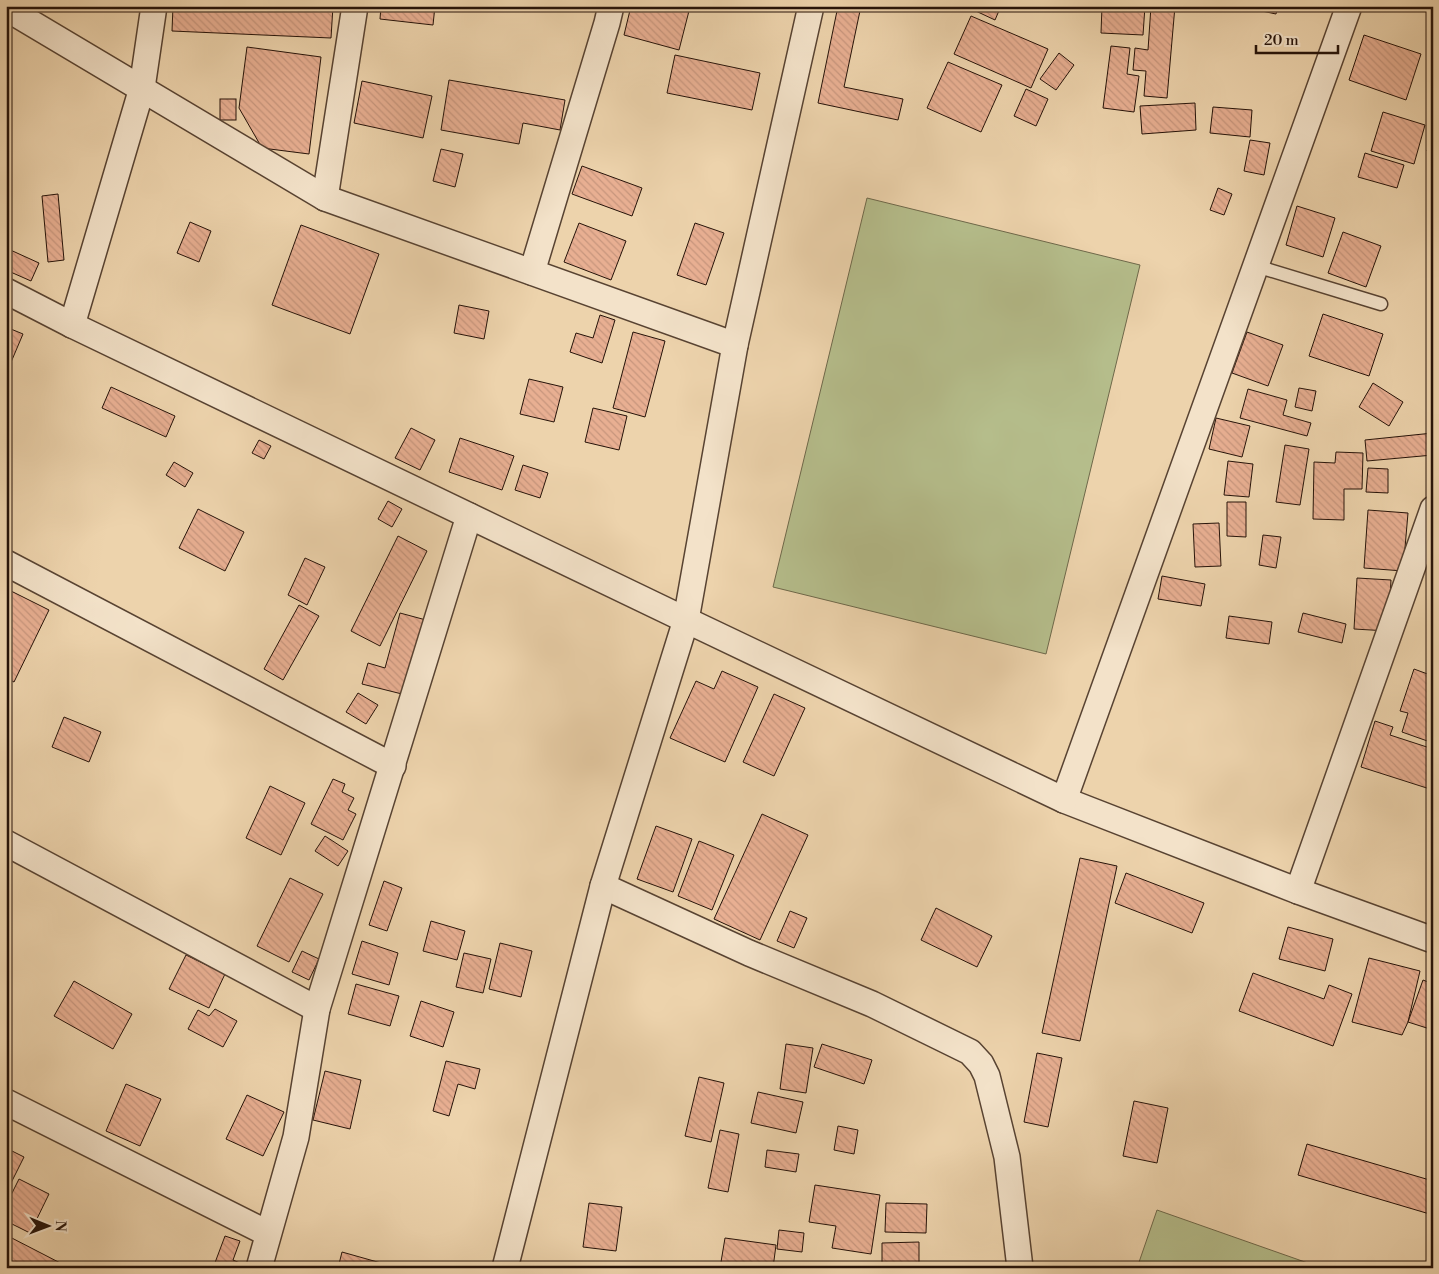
<svg xmlns="http://www.w3.org/2000/svg" width="1439" height="1274" viewBox="0 0 1439 1274" font-family="'Libre Bodoni',serif">
	<style>
		.pitch { fill: #b5bd8b; stroke: #6e684a }
		.building { fill: url(#building-back-hatch); stroke: #261309 }
		.lines { fill: none; stroke-linecap: round; stroke-linejoin: round }
		.lane-casing { stroke: #584332; stroke-width: 15 }
		.street-casing { stroke: #584332; stroke-width: 28 }
		.lane { stroke: #f3e2c9; stroke-width: 12 }
		.street { stroke: #f3e2c9; stroke-width: 25 }
	</style>
	<defs>
		<pattern id="building-back-hatch" width="6" height="6" patternUnits="userSpaceOnUse" patternTransform="scale(1.25)"><rect width="6" height="6" fill="#e8af92"/><path d="M-1 5l2 2M0 0l6 6M5-1l2 2" fill="none" stroke="#c7967d"/></pattern>
	</defs>
	<rect width="100%" height="100%" fill="#edd3ac"/>
	<filter id="stains"><feTurbulence type="fractalNoise" baseFrequency=".004" numOctaves="4"/><feColorMatrix values="0 0 0 0 .2 0 0 0 0 .09 0 0 0 0 .02 0 0 0 .5 -.17"/></filter>
	<radialGradient id="worn" r=".72"><stop offset=".6" stop-color="#630" stop-opacity="0"/><stop offset="1" stop-color="#630" stop-opacity=".3"/></radialGradient>
	<g class="pitch">
		<polygon points="867,198 1140,265 1046,654 773,587"/>
		<polygon points="1157,1210 1322,1268 1137,1268"/>
	</g>
	<g class="building">
		<polygon points="173,6 333,6 331,38 172,31"/>
		<polygon points="381,6 435,6 433,25 380,19"/>
		<polygon points="631,6 690,7 679,50 624,35"/>
		<polygon points="838,6 861,6 844,87 903,99 898,120 818,103"/>
		<polygon points="965,6 1001,6 995,20"/>
		<polygon points="1102,6 1145,6 1143,35 1101,33"/>
		<polygon points="1151,6 1175,6 1167,98 1144,96 1146,71 1133,70 1135,48 1148,50"/>
		<polygon points="1238,6 1278,6 1276,14"/>
		<polygon points="971,16 1048,49 1031,88 954,54"/>
		<polygon points="1364,35 1421,54 1406,100 1349,80"/>
		<polygon points="1111,46 1130,48 1127,74 1139,76 1134,112 1103,108"/>
		<polygon points="247,47 321,57 309,154 262,148 239,108"/>
		<polygon points="1059,53 1074,65 1056,90 1040,79"/>
		<polygon points="675,55 760,73 752,110 667,93"/>
		<polygon points="948,62 1002,85 981,132 927,108"/>
		<polygon points="449,80 565,100 560,130 523,123 519,144 441,130"/>
		<polygon points="362,81 432,96 423,138 354,123"/>
		<polygon points="1026,89 1048,99 1036,126 1014,116"/>
		<rect x="220" y="99" width="16" height="21"/>
		<polygon points="1195,103 1196,130 1142,134 1140,106"/>
		<polygon points="1213,107 1252,110 1250,137 1210,133"/>
		<polygon points="1383,112 1425,125 1414,164 1371,151"/>
		<polygon points="1433,134 1433,153 1427,151"/>
		<polygon points="1250,140 1270,143 1264,175 1244,171"/>
		<polygon points="441,149 463,154 455,187 433,181"/>
		<polygon points="1365,153 1404,165 1397,188 1358,177"/>
		<polygon points="582,166 642,188 632,216 572,194"/>
		<polygon points="1218,188 1232,194 1224,215 1210,210"/>
		<polygon points="58,194 64,260 48,262 42,196"/>
		<polygon points="1297,206 1335,218 1323,257 1286,245"/>
		<polygon points="190,222 211,231 199,262 177,253"/>
		<polygon points="579,223 626,241 611,280 564,262"/>
		<polygon points="695,223 724,233 706,285 677,275"/>
		<polygon points="301,225 379,254 350,334 272,305"/>
		<polygon points="1343,232 1381,246 1366,287 1328,273"/>
		<polygon points="6,248 39,263 31,281 6,270"/>
		<polygon points="459,305 489,311 484,339 454,333"/>
		<polygon points="1323,314 1383,334 1369,376 1309,356"/>
		<polygon points="600,315 615,320 602,363 570,352 576,333 593,338"/>
		<polygon points="6,327 23,334 6,374"/>
		<polygon points="633,332 665,341 645,417 613,408"/>
		<polygon points="1247,332 1283,345 1268,386 1232,373"/>
		<polygon points="529,379 563,387 554,422 520,414"/>
		<polygon points="1373,383 1403,402 1389,426 1359,407"/>
		<polygon points="111,387 175,416 166,437 102,408"/>
		<polygon points="1299,388 1316,391 1312,411 1295,407"/>
		<polygon points="1248,389 1287,400 1283,415 1311,423 1307,436 1240,418"/>
		<polygon points="593,408 627,416 619,450 585,442"/>
		<polygon points="1216,418 1250,426 1242,457 1209,449"/>
		<polygon points="411,428 435,440 420,470 395,458"/>
		<polygon points="1433,433 1433,455 1367,461 1365,440"/>
		<polygon points="460,438 514,456 502,490 449,472"/>
		<polygon points="259,440 271,446 264,459 252,453"/>
		<polygon points="1285,445 1309,449 1300,505 1276,502"/>
		<polygon points="1336,452 1363,453 1362,489 1344,489 1344,520 1313,519 1314,462 1335,463"/>
		<polygon points="1228,461 1253,464 1249,497 1224,495"/>
		<polygon points="174,462 193,473 185,487 166,475"/>
		<polygon points="523,465 548,473 540,498 515,490"/>
		<polygon points="1368,468 1388,469 1388,493 1366,492"/>
		<polygon points="388,501 402,509 392,527 378,519"/>
		<polygon points="1227,502 1246,502 1246,537 1227,536"/>
		<polygon points="198,509 244,532 225,571 179,548"/>
		<polygon points="1368,510 1408,513 1403,571 1364,568"/>
		<polygon points="1219,523 1221,566 1195,567 1193,524"/>
		<polygon points="1263,535 1281,537 1276,568 1259,565"/>
		<polygon points="398,536 427,551 380,646 351,631"/>
		<polygon points="305,558 325,567 307,605 288,595"/>
		<polygon points="1162,576 1205,584 1201,606 1158,599"/>
		<polygon points="1357,578 1391,580 1388,631 1354,629"/>
		<polygon points="9,590 49,610 14,682 6,678 6,596"/>
		<polygon points="299,605 319,616 283,680 264,669"/>
		<polygon points="400,613 426,620 406,695 362,684 368,663 385,668"/>
		<polygon points="1303,613 1346,624 1342,643 1298,632"/>
		<polygon points="1229,616 1272,622 1269,644 1226,638"/>
		<polygon points="1414,669 1433,676 1433,743 1402,732 1408,713 1400,711"/>
		<polygon points="722,671 758,687 725,762 670,738 696,681 714,689"/>
		<polygon points="358,693 378,705 366,724 346,712"/>
		<polygon points="774,694 805,708 774,776 743,762"/>
		<polygon points="64,717 101,732 89,762 52,747"/>
		<polygon points="1375,721 1393,727 1390,735 1433,749 1433,790 1361,767"/>
		<polygon points="333,779 345,784 342,792 354,798 348,810 356,814 343,840 311,824"/>
		<polygon points="270,786 305,803 281,855 246,838"/>
		<polygon points="762,814 808,835 760,940 714,919"/>
		<polygon points="656,826 692,839 673,892 637,879"/>
		<polygon points="325,836 348,851 338,866 315,851"/>
		<polygon points="699,841 734,855 712,910 678,896"/>
		<polygon points="1080,858 1117,866 1080,1041 1042,1033"/>
		<polygon points="1126,873 1204,903 1192,933 1115,903"/>
		<polygon points="290,878 323,894 289,962 257,946"/>
		<polygon points="384,881 402,888 387,931 369,925"/>
		<polygon points="936,908 992,936 977,967 921,940"/>
		<polygon points="790,911 807,918 794,948 777,941"/>
		<polygon points="431,921 465,931 457,960 423,951"/>
		<polygon points="1288,927 1333,939 1325,971 1279,959"/>
		<polygon points="362,941 398,953 389,985 352,974"/>
		<polygon points="500,943 532,951 521,997 489,989"/>
		<polygon points="302,951 319,959 309,980 292,972"/>
		<polygon points="464,953 491,959 483,993 456,987"/>
		<polygon points="186,955 225,974 209,1008 169,989"/>
		<polygon points="1369,958 1420,971 1408,1022 1402,1035 1352,1022"/>
		<polygon points="1253,973 1324,999 1329,985 1352,994 1333,1046 1239,1011"/>
		<polygon points="1423,980 1433,984 1433,1030 1408,1022"/>
		<polygon points="74,981 132,1014 113,1049 54,1016"/>
		<polygon points="356,984 399,996 390,1026 348,1014"/>
		<polygon points="421,1001 454,1012 443,1047 410,1036"/>
		<polygon points="215,1009 237,1021 223,1047 188,1029 198,1010 209,1016"/>
		<polygon points="786,1044 813,1048 806,1093 780,1089"/>
		<polygon points="822,1044 872,1060 864,1084 814,1067"/>
		<polygon points="1037,1053 1062,1058 1048,1127 1024,1122"/>
		<polygon points="446,1061 480,1069 475,1089 458,1084 449,1116 433,1111"/>
		<polygon points="325,1071 361,1080 350,1129 313,1120"/>
		<polygon points="699,1077 724,1083 711,1142 685,1136"/>
		<polygon points="126,1084 161,1099 140,1146 106,1131"/>
		<polygon points="758,1092 803,1102 796,1133 751,1123"/>
		<polygon points="247,1095 284,1112 263,1156 226,1139"/>
		<polygon points="1134,1101 1168,1108 1157,1163 1123,1156"/>
		<polygon points="838,1126 858,1130 854,1154 834,1150"/>
		<polygon points="720,1130 739,1134 728,1192 708,1188"/>
		<polygon points="1307,1144 1433,1181 1433,1215 1298,1175"/>
		<polygon points="6,1148 24,1157 6,1193"/>
		<polygon points="767,1150 799,1154 796,1172 765,1167"/>
		<polygon points="19,1179 49,1194 30,1233 6,1221 6,1205"/>
		<polygon points="815,1185 880,1195 871,1254 832,1248 836,1226 809,1222"/>
		<polygon points="589,1203 622,1207 616,1251 583,1247"/>
		<polygon points="886,1203 927,1204 926,1233 885,1232"/>
		<polygon points="779,1230 804,1233 802,1252 777,1249"/>
		<polygon points="6,1235 70,1268 6,1268"/>
		<polygon points="225,1236 240,1241 233,1260 242,1264 240,1268 213,1268"/>
		<polygon points="725,1238 776,1245 773,1268 720,1268"/>
		<polygon points="919,1242 919,1268 882,1268 882,1243"/>
		<polygon points="342,1252 381,1263 380,1268 338,1268"/>
	</g>
	<g class="lines">
		<defs>
			<polyline id="lane" points="1256,266 1381,304"/>
			<g id="street">
				<polyline points="6,8 325,198 735,345"/>
				<polyline points="325,198 355,6"/>
				<polyline points="532,272 607,23 611,6"/>
				<polyline points="6,291 72,325 686,620 1064,800 1298,891 1433,940"/>
				<polyline points="72,325 142,88 154,6"/>
				<polyline points="6,563 393,766"/>
				<polyline points="1064,800 1349,6"/>
				<polyline points="6,843 317,1009"/>
				<polyline points="603,886 749,953 872,1004 970,1052 981,1064 987,1076 1007,1157 1020,1268"/>
				<polyline points="1298,891 1433,509"/>
				<polyline points="6,1102 267,1233"/>
				<polyline points="259,1268 296,1137 317,1009 469,516"/>
				<polyline points="505,1268 603,886 686,620 735,345 811,6"/>
			</g>
		</defs>
		<use href="#lane" class="lane-casing"/>
		<use href="#street" class="street-casing"/>
		<use href="#lane" class="lane"/>
		<use href="#street" class="street"/>
	</g>
	<rect width="1439" height="1274" fill="none" stroke="#edd3ac" stroke-width="25"/>
	<rect x="8" y="8" width="1424" height="1259" fill="none" stroke="#261309" stroke-width="2.5"/>
	<rect x="12" y="12" width="1414" height="1249" fill="none" stroke="#261309"/>
	<g transform="translate(48 1226) rotate(91)" stroke="#f3e2c9" stroke-width="4" paint-order="stroke">
	<path d="M0-4L9 19L0 12L-9 19Z" fill="#261309"/>
	<text y="-8" font-size="14" font-weight="bold" text-anchor="middle" fill="#261309">N</text>
	</g>
	<path d="M1256 45v8h82v-8" fill="none" stroke="#261309" stroke-width="2.5"/>
	<text x="1264" y="45" font-size="15" fill="#261309" stroke="#f3e2c9" stroke-width="4" paint-order="stroke">20 m</text>
	<rect width="100%" height="100%" filter="url(#stains)"/>
	<rect width="100%" height="100%" fill="url(#worn)"/>
</svg>
